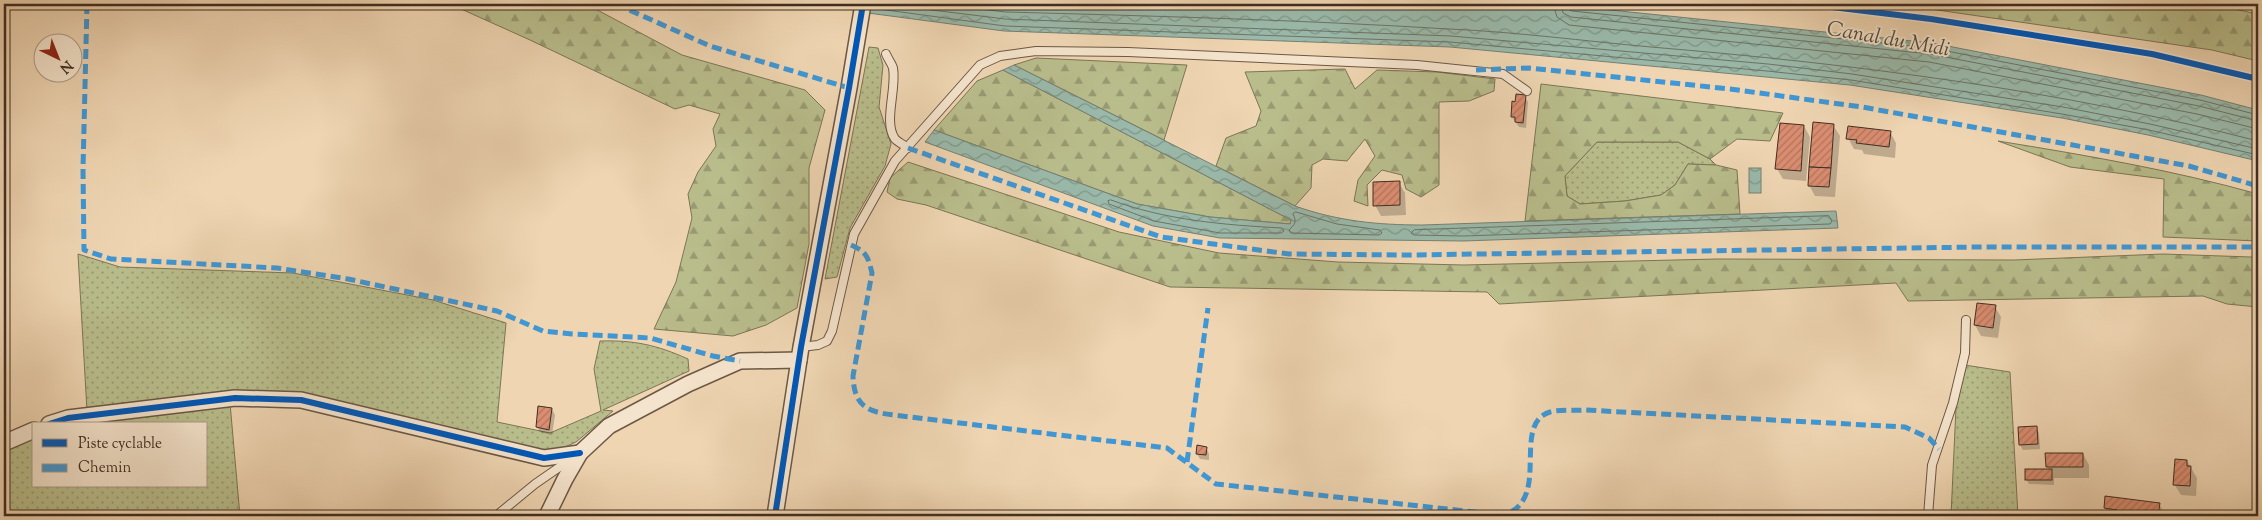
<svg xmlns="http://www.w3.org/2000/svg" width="2262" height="520" viewBox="0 0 2262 520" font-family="'Sorts Mill Goudy',serif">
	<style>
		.grass { fill: url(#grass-dots); stroke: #7c7656 }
		.forest { fill: url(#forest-firs); stroke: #7c7656 }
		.water { fill: url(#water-waves); stroke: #768173 }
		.shadow { fill: #0003 }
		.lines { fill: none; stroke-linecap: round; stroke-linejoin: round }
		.shore { stroke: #6d7466; stroke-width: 1 }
		.building { fill: url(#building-hatch); stroke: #402e21 }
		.lane-casing { stroke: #6c5845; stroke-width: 10 }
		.street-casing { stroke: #6c5845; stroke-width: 18 }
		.lane { stroke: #f5e4cd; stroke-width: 8 }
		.street { stroke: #f5e4cd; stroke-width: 15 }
		.quiet { stroke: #3f97d5; stroke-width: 5; stroke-dasharray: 10 5; stroke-linecap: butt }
		.cycleway-casing { stroke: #f5e4cd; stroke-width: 9 }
		.cycleway { stroke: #0057b8; stroke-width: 6 }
		.labels { text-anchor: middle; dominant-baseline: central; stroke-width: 4; stroke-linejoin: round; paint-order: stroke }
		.water-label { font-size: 21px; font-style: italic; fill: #524a3c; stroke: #f5e4cd }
	</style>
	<defs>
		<pattern id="grass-dots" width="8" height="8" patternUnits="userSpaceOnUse" patternTransform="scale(1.25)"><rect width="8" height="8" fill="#b9bd8c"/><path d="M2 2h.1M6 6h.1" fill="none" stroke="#989a72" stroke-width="1.8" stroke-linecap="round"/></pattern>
		<pattern id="forest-firs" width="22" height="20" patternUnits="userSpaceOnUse" patternTransform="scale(1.25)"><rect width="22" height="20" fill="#b9bd8c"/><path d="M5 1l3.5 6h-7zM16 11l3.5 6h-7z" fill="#989a72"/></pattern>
		<pattern id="water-waves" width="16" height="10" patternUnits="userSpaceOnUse" patternTransform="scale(1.25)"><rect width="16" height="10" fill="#9ab9aa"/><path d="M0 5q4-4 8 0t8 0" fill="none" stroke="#7f978a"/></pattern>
		<pattern id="building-hatch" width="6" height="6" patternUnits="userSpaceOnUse" patternTransform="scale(1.25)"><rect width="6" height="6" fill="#db8d71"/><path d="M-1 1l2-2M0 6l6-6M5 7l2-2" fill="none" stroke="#b3745c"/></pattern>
	</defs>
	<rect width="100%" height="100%" fill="#efd5b2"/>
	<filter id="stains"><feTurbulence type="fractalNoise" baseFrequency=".004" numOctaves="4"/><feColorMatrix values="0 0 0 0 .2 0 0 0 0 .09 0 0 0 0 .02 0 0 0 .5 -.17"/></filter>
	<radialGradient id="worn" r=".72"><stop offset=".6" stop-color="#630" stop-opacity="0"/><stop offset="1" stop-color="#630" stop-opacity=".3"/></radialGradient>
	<g class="grass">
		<polygon points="869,47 878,48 883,65 879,107 891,144 885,166 850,228 837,277 825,279"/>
		<polygon points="1597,142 1678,142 1710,159 1716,165 1688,164 1675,185 1661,195 1625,201 1580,204 1567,196 1565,176"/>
		<path d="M78 254 120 267 293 273 433 300 506 323 497 422 550 433 601 411 594 369 600 341C634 340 657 345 688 359L689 371 603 410 613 411 576 442 554 452 526 450 347 403 302 393 87 411Z"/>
		<polygon points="1958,364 2010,372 2018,516 1951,516"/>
		<polygon points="230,403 240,516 4,516 4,449 34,437 34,486 206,486 206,424 79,424"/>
	</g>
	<g class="forest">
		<polygon points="450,4 586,4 682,55 805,90 825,110 809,168 809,244 797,308 766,325 733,336 654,329 676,282 692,218 688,194 698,172 716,146 713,129 720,114 689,105 675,109 530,40"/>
		<polygon points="1896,4 2209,4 2258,14 2258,61 2212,50"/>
		<polygon points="1036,58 1187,65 1164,140 1014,65"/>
		<polygon points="1345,69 1355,89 1377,70 1437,72 1495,79 1494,91 1469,101 1439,102 1439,185 1421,197 1406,189 1402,175 1382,170 1367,185 1368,206 1354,201 1358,180 1375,156 1365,139 1347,161 1323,159 1312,165 1311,188 1295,206 1216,166 1226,138 1256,126 1261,111 1245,72"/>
		<polygon points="1003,70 1291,220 1290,224 1210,217 1137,204 934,130 977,81"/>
		<polygon points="1541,84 1783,113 1770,141 1737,139 1710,159 1678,142 1597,142 1565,176 1567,196 1580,204 1625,201 1661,195 1675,185 1688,164 1716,165 1737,170 1740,214 1525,221"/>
		<path d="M1998 141C2085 155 2172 170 2258 194V241L2163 237 2164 179 2070 167Z"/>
		<polygon points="908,162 1119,232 1219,253 1338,262 1464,265 1717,259 2014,260 2163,254 2251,257 2258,257 2258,307 2227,304 2203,296 1908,301 1896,283 1499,304 1487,292 1170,287 926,205 897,199 887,192 890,178"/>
	</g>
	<g class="water">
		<polygon points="826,4 1539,4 1581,7 1932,43 2201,95 2258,110 2258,161 2148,135 2062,118 1850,85 1450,47 1004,31 868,13"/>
		<path d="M1014 65 1295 206C1337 221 1378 225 1422 225L1836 211 1838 228 1463 241 1220 238 1153 226 925 142 934 130 1137 204 1210 217 1290 224 1291 220 1003 70Z"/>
		<rect x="1749" y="168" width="12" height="25"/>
	</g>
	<g class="shadow">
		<polygon points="1525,97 1528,102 1526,128 1519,127 1512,117 1516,103"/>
		<polygon points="1833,125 1840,136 1835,197 1815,196 1809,185"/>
		<polygon points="1804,126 1810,137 1806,181 1783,179 1777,169"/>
		<polygon points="1890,132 1896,143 1895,158 1864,154 1862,150 1854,149 1848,138"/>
		<polygon points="1399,183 1405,193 1406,215 1381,216 1375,205"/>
		<polygon points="1995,307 2001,317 1998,338 1981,336 1975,325"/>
		<polygon points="552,409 555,415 552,435 540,432 537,427"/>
		<polygon points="2036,427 2039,433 2040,449 2023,450 2020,445"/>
		<polygon points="1206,448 1209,454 1209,460 1200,459 1197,454"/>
		<polygon points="2083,454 2089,465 2089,478 2054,478 2054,485 2029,484 2026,479 2049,470 2047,467"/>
		<polygon points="2187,461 2197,478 2196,496 2181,495 2174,484"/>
		<polygon points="2159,504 2166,516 2110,516 2105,508"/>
	</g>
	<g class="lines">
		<g class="shore">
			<polyline points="883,4 1005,19 1451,36 1768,64 1852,74 2063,107 2150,124 2258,149"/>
			<path d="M934 4 1006 12C1153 16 1302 20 1449 29 1517 32 1584 41 1651 47 1855 64 2060 90 2258 141"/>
			<polyline points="1553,4 1557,17 1569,25 1929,62 2197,114 2258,129"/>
			<polyline points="1561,4 1563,13 1571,17 1930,54 2199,106 2258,121"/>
			<polyline points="1567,4 1568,9 1572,11 1931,48 2200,100 2258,115"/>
			<polyline points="871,8 1005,26 1450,42 1767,71 1851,80 2062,114 2149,130 2258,155"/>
			<path d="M1111 200C1165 220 1224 225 1282 228L1284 231 1281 233H1220L1154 221 1109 204 1108 201Z"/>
			<path d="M1296 212 1337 224 1380 230 1382 233 1379 235 1291 233 1289 230C1295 224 1297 222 1293 214Z"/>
			<polygon points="1829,216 1832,221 1830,224 1463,236 1414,235 1411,233 1414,230"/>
		</g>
	</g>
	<g class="building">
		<polygon points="1516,94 1526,95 1523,123 1515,122 1515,117 1511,117 1512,101 1515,102"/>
		<polygon points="1813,122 1834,124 1831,168 1809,167"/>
		<polygon points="1780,123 1804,125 1801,171 1775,169"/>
		<polygon points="1848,126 1891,131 1889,147 1856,143 1857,140 1846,139"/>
		<polygon points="1809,167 1831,168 1829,187 1808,186"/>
		<polygon points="1400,181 1400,205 1373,206 1373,182"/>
		<polygon points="1977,303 1996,305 1993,328 1974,325"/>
		<polygon points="538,406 552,408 549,430 536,427"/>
		<polygon points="2037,426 2038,444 2019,445 2018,427"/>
		<polygon points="1197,445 1207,447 1206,455 1196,454"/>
		<polygon points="2045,453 2083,453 2083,467 2046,467"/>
		<polygon points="2175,459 2187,460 2187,466 2191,466 2190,486 2173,485"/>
		<rect x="2025" y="469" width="27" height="11"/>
		<polygon points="2105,496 2160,503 2158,516 2116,516 2117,510 2104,508"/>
	</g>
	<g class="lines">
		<defs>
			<g id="lane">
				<path d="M886 54C888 59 892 64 893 68 897 89 883 122 895 139 898 142 904 145 908 148"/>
				<polyline points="801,347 818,345 827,341 832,331 854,234 895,161 980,65 1000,56 1036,51 1128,52 1417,65 1503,74 1527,91"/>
				<polyline points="496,516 535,484 574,457"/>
				<polyline points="1928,516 1932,465 1953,403 1965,353 1966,320"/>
			</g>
			<g id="street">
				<polyline points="49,424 68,418 235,398 301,400 544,458 580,453"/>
				<polyline points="4,443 34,430"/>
				<polyline points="547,516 565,479 580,453 609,426 688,384 740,361 799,360"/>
				<polyline points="775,516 801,347 849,88 863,4"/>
			</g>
		</defs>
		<use href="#lane" class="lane-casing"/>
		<use href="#street" class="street-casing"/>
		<use href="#lane" class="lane"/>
		<use href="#street" class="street"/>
		<g class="quiet">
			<polyline points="87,4 83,169 84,250 111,259 277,268 348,279 497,311 543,331 572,334 650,338 713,356 740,361"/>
			<polyline points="616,4 710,46 849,88"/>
			<polyline points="1476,70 1529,68 1730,89 1862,107 2189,166 2258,186"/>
			<polyline points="908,148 1161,237 1289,254 1408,255 1979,247 2258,247"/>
			<path d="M851 245C867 252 868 257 872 273L853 376C854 405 866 412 894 415L1167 448 1216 484 1503 515C1553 501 1510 424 1550 412 1561 409 1575 411 1585 410L1905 427 1929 438 1939 449"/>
			<polyline points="1187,462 1208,308"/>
		</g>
		<defs>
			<g id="cycleway">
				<polyline points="1807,4 1931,19 2152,54 2258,79"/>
				<polyline points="49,424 68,418 235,398 301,400 544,458 580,453"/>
				<polyline points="775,516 801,347 849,88 863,4"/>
			</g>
		</defs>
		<use href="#cycleway" class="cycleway-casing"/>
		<use href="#cycleway" class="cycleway"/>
	</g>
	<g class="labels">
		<g class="water-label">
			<text transform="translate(1888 40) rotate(10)">Canal du Midi</text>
		</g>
	</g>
	<rect width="2262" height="520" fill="none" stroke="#efd5b2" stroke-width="20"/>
	<rect x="5" y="5" width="2252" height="510" fill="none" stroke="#402e21" stroke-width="2.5"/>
	<rect x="10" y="10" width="2242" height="500" fill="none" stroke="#402e21"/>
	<rect x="32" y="422" width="175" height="65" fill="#f5e4cd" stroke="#ad9b88"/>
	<rect x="42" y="439" width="25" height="8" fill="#0057b8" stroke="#ad9b88"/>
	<text x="78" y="448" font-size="15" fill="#402e21">Piste cyclable</text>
	<rect x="42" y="464" width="25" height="8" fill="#3f97d5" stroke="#ad9b88"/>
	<text x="78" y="472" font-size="15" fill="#402e21">Chemin</text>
	<g transform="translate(58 58) rotate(137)"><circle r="24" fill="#f5e4cd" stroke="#ad9b88"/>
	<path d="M0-4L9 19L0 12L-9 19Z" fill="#8f2418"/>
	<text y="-8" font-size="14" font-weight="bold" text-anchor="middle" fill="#402e21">N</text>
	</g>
	<rect width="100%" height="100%" filter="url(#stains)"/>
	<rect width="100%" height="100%" fill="url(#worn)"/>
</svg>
